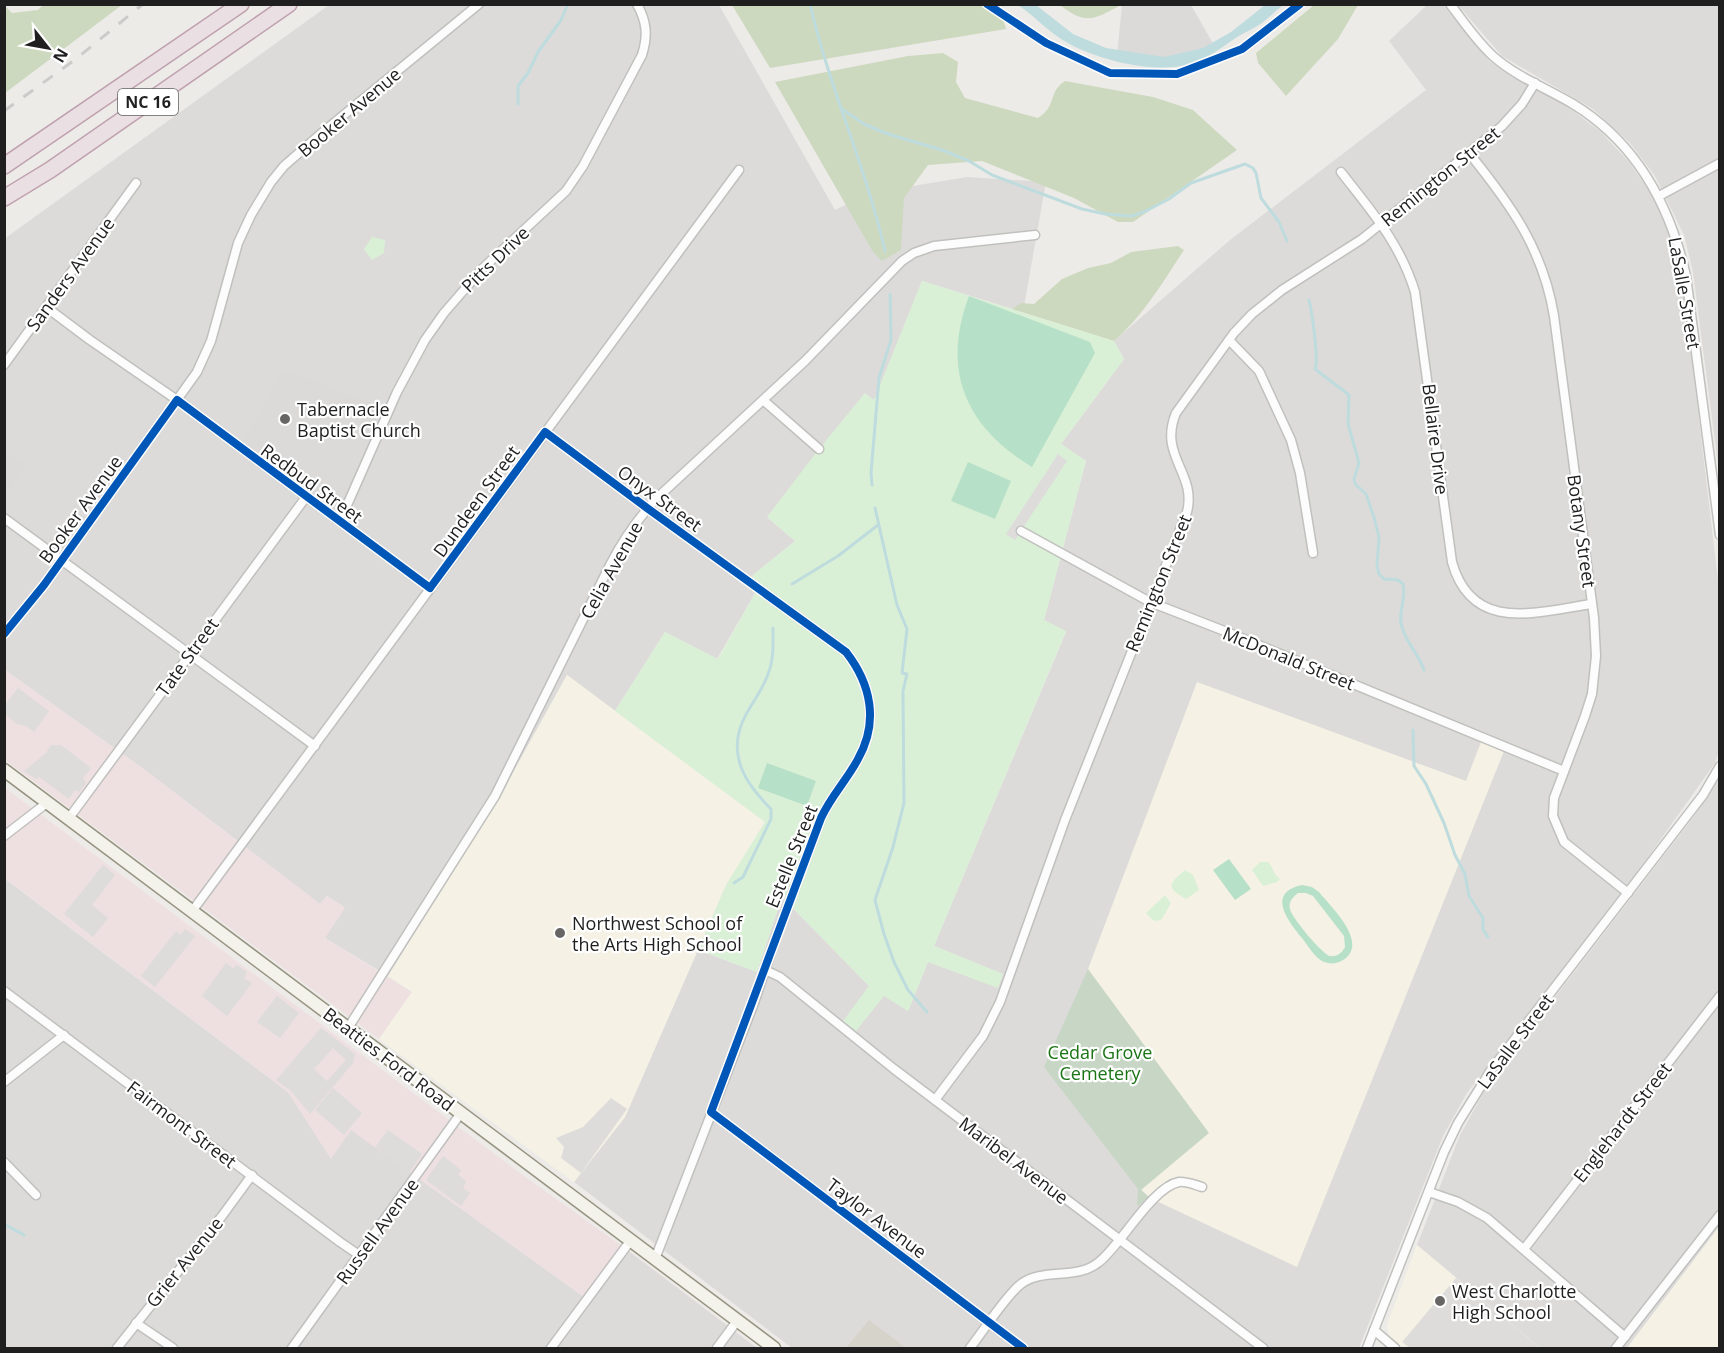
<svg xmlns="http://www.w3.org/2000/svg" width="1724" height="1353" viewBox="0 0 1724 1353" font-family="'Open Sans',sans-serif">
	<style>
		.residential { fill: #dcdbd9 }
		.commercial { fill: #eee0e0 }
		.education { fill: #f5f2e5 }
		.religious { fill: #dbdad9 }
		.construction { fill: #d6d3ca }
		.forest { fill: #cdd9bf }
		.cemetery { fill: #c8d7c5 }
		.park { fill: #daf0d6 }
		.pitch { fill: #b7e0c8; fill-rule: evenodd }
		.parking { fill: #dddcdb; fill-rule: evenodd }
		.water { fill: #bedcde }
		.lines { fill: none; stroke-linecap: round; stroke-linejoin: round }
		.stream { stroke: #bedcde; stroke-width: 3 }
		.minor-casing { stroke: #c0c0be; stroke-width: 11 }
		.secondary-casing { stroke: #969481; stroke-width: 15 }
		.motorway-casing { stroke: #c0a1af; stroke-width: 18 }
		.minor { stroke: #fcfcfc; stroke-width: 8 }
		.secondary { stroke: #f3f2eb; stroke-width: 12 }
		.motorway { stroke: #eae0e3; stroke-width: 15 }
		.rail { stroke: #cbcbca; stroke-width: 3; stroke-dasharray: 12 12; stroke-linecap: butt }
		.cycleway-casing { stroke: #fff; stroke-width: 11 }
		.cycleway { stroke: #0057b8; stroke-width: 8 }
		.poi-dot { fill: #676665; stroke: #fff; stroke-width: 2 }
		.labels { text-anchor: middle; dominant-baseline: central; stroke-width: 4.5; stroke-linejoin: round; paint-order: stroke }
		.shield { fill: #fff; stroke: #626262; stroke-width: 1.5 }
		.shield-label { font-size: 16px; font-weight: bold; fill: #1f1f1f }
		.street-label { font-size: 18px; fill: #1f1f1f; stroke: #fff }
		.poi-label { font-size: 18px; fill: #1f1f1f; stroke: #fff; text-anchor: start }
		.park-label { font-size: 18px; fill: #1b7515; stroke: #fff }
	</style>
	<rect width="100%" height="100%" fill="#edebe8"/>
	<g class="residential">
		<polygon points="329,5 719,5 835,210 870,193 967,177 1046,182 1023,312 922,281 874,401 865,393 768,518 795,541 747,580 758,588 717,659 665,632 615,711 567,675 494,807 388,976 325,938 344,907 327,896 320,904 145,770 5,670 4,239"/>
		<polygon points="1427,5 1443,5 1488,60 1511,76 1565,105 1601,132 1629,162 1650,192 1667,228 1677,258 1688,326 1719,589 1719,751 1715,763 1646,860 1467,1093 1443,1136 1359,1348 792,1348 574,1182 625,1117 698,950 757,972 782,897 869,986 908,1011 928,962 998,987 1003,974 934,946 1066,632 1044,620 1086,461 1061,444 1124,359 1114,341 1230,240 1426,90 1389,41"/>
		<polygon points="1458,5 1719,5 1719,472 1693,272 1684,235 1655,176 1630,143 1593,109 1502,56"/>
		<polygon points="1719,779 1719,1227 1627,1348 1540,1348 1417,1245 1460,1135 1489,1083 1695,815"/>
		<polygon points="4,878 288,1092 331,1158 350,1129 584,1297 622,1246 757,1348 5,1348"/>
	</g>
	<g class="commercial">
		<polygon points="5,670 145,770 320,904 327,896 345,908 325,938 412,992 379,1039 5,760"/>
		<polygon points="4,787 524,1176 622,1246 584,1297 351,1130 331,1159 288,1092 5,878"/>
	</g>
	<g class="education">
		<polygon points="567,675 765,822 726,885 625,1117 574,1182 379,1039 412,992 388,976 494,807"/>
		<polygon points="1197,682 1466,781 1481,742 1504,751 1297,1267 1150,1198 1141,1190 1088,969"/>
		<polygon points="1719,1227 1719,1348 1627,1348"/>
		<polygon points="1417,1245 1540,1348 1403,1348 1389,1336 1387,1325"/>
	</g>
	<g class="religious">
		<polygon points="1122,5 1191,5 1215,47 1164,61 1117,55"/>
		<polygon points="284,369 384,408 338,513 241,444"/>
		<polygon points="5,450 26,466 5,496"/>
	</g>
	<polygon class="construction" points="869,1320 906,1348 846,1348"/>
	<g class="forest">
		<polygon points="43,5 122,5 5,93 5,6 12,13 38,10"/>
		<polygon points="732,5 982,5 1003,19 1006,29 770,68"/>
		<path d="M1060 5H1121C1095 19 1086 26 1060 5Z"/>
		<polygon points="1314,5 1358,5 1338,39 1286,96 1258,63 1256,53"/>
		<path d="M943 53 958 62 956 82 965 98 1038 118C1058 105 1047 93 1065 81L1153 97 1193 110 1237 150 1133 222H1118L1074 198 982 161 928 165 904 198 901 250 882 261 873 252 775 82 908 56Z"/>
		<path d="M1178 246 1184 250C1163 282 1143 316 1114 341L1012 309 1021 303 1034 304 1062 279 1088 268 1111 263 1131 252Z"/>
	</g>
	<polygon class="cemetery" points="1088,969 1209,1133 1141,1190 1150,1198 1137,1206 1138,1189 1044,1067"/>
	<g class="park">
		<polygon points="372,237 385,240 384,253 372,260 364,249"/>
		<polygon points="922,281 1114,341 1124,359 1061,444 1086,461 1044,620 1066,631 934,946 1003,974 998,988 928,962 908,1011 884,996 856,1031 843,1021 869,986 782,897 757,972 698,950 726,885 765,822 615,711 665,632 718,659 758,588 747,580 795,541 767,517 819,449 865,393 874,400"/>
		<path d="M1260 862H1268C1274 868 1271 871 1280 879L1277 882 1263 886 1252 870Z"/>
		<path d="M1185 870 1193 875 1199 890 1186 899C1167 888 1167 885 1185 870Z"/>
		<path d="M1165 895 1171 903 1162 919C1154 924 1151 918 1146 913Z"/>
	</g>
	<g class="pitch">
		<path d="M969 296 1090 342 1095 353 1032 467C965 427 941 370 969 296Z"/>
		<polygon points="968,462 1011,481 995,519 951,501"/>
		<polygon points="767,763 816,781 807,806 758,788"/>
		<polygon points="1229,859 1251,889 1235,900 1213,870"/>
		<path d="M1302 885 1312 887 1319 892C1330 906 1367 940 1346 958 1340 963 1332 965 1324 962 1315 958 1308 946 1302 938 1289 922 1265 893 1302 885ZM1298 893H1306L1313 896 1344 936 1345 947C1342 953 1337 957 1330 956 1323 955 1291 917 1290 909 1288 902 1293 897 1298 893Z"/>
	</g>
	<g class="parking">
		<polygon points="1058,454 1067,461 1015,540 1006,534"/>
		<polygon points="18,688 49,711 34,732 26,726 17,724 5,714 5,705"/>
		<polygon points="51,745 61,745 91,768 83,778 86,783 79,792 75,790 69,799 39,777 36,779 24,771 46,753"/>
		<polygon points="103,865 115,875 92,905 108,918 93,937 64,914"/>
		<polygon points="185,929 195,936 155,987 141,976 176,931 181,935"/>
		<polygon points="226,963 233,968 237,965 247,972 244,978 252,983 227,1016 202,996"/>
		<polygon points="277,996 299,1013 280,1038 257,1022"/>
		<path d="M321 1028 355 1054 353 1063 310 1114 291 1091 276 1080ZM333 1048 346 1060 327 1081 314 1069Z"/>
		<polygon points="333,1088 362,1113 344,1135 315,1110"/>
		<polygon points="611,1098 627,1109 581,1173 561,1158 564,1147 556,1138 583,1127"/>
		<polygon points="388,1130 422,1154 409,1173 374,1149"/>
		<polygon points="443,1156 461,1170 458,1175 466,1181 463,1188 470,1193 461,1206 426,1180"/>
		<polygon points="1456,1278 1540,1348 1410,1348 1402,1342"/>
	</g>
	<path class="water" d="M1018 5H1036L1073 34 1106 48 1164 57 1203 48 1231 32 1265 5H1283C1276 11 1269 17 1262 23 1253 29 1243 33 1234 39 1220 49 1206 59 1190 64 1154 75 1092 59 1061 39 1047 30 1033 15 1018 5Z"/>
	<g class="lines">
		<g class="stream">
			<path d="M810 4C829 87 866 167 885 251"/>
			<polyline points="518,104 518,86 528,73 538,52 561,20 568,4"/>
			<polyline points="842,109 864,124 885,133 945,151 969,161 992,175 1082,209 1105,214 1131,216 1144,212 1169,199 1191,183 1245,164 1253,168 1256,173 1261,198 1279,222 1287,241"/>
			<path d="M1309 300C1312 313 1319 358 1315 369L1349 395 1348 424 1359 463 1354 479 1355 484 1366 494 1374 517 1379 537 1377 566 1379 574 1384 579 1398 580 1403 584C1407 599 1397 613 1402 627 1406 643 1419 654 1424 670"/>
			<polyline points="872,485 871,473 879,378 891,340 890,294"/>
			<polyline points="875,508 897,605 907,629 902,673 907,674 903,691 904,803 893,847 875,900 884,934 894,962 908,990 927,1012"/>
			<polyline points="792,584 838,556 878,525"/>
			<polyline points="1413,730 1414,766 1426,784 1444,823 1455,855 1465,874 1469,896 1483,918 1483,929 1488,937"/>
			<path d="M734 883 743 877 771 819V809C747 785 728 758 742 723 749 706 762 692 768 674 774 660 773 644 773 628"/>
			<polyline points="4,1224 24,1235"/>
		</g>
		<defs>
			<g id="minor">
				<path d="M1450 4C1464 22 1477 42 1494 57 1517 77 1548 89 1573 104 1637 143 1670 205 1686 276L1720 535"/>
				<path d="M1469 153C1511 205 1543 249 1554 316L1594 618 1596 656 1592 694 1585 716 1554 798 1553 816 1564 842 1628 893"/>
				<path d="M1341 172C1372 212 1400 243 1415 292L1452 562C1472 634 1537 612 1592 604"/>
				<polyline points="1659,196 1720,163"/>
				<polyline points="46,307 90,340 177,400 430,588"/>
				<polyline points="1229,340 1259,371 1291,440 1300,473 1313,553"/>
				<polyline points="4,365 136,183"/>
				<polyline points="763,400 819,449"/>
				<path d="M545 432 647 508 846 652C871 684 879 722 858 759 847 780 831 796 821 818L774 943 754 1003 655 1259"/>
				<polyline points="4,518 315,746"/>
				<path d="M338 520 348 503 397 392 425 340 444 313 483 268 566 191 583 166 642 55C648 36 647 22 637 4"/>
				<polyline points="1021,531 1150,602 1227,632 1564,771"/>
				<polyline points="4,634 44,585 197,372 211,341 238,243 251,215 271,182 284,166 323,132 479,4"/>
				<polyline points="69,818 306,497"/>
				<polyline points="4,836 48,802"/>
				<polyline points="193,910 739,170"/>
				<polyline points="765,970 780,977 894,1069 1263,1348"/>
				<polyline points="4,991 340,1242 359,1255"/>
				<path d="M348 1028 495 796 610 565C623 540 638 518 658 497L805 361 902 261 914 253 934 246 1035 235"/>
				<polyline points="4,1082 64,1035"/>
				<path d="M935 1100 983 1036 1000 1002 1065 820 1187 512C1197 473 1158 456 1176 413L1234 333 1252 314 1282 290 1362 239 1502 126 1522 104 1535 83"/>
				<polyline points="711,1112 1023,1348"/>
				<polyline points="4,1162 36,1195"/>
				<polyline points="1429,1192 1458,1202 1487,1218 1625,1337"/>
				<polyline points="1524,1249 1720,996"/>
				<polyline points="136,1323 173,1348"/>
				<polyline points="1374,1330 1395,1348"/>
				<polyline points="117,1348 222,1216 252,1175"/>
				<polyline points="292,1348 461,1113"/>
				<polyline points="551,1348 631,1240"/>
				<polyline points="717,1348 737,1321"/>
				<path d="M970 1348C982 1333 1007 1294 1021 1284 1044 1267 1076 1281 1099 1262 1121 1245 1152 1187 1179 1182 1186 1181 1195 1185 1202 1187"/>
				<polyline points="1367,1348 1444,1152 1458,1123 1491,1070 1703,795 1720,766"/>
				<polyline points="1616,1348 1720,1215"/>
			</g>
			<polyline id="secondary" points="4,770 774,1348"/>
			<g id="motorway">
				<polyline points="4,166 241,4"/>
				<polyline points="4,198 50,170 289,4"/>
			</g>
		</defs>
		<use href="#minor" class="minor-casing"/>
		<use href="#secondary" class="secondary-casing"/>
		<use href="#motorway" class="motorway-casing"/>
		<use href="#minor" class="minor"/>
		<use href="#secondary" class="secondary"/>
		<use href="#motorway" class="motorway"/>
		<polyline class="rail" points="4,111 76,59 143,4"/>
		<defs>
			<g id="cycleway">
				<polyline points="987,4 1046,43 1110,73 1177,74 1242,49 1300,4"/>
				<path d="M4 634 44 585 177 400 430 588 545 432 647 508 846 652C871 684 879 722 858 759 847 780 831 796 821 818L711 1112 1023 1348"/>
			</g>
		</defs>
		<use href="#cycleway" class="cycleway-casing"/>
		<use href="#cycleway" class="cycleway"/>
	</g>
	<g class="poi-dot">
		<circle cx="285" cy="419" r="6"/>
		<circle cx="560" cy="933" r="6"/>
		<circle cx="1440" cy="1301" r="6"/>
	</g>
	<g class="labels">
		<rect class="shield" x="118" y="89" width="60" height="26" rx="4.5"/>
		<g class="shield-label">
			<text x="148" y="102">NC 16</text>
		</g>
		<g class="street-label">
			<text transform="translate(349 112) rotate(-40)">Booker Avenue</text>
			<text transform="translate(1440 176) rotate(-39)">Remington Street</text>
			<text transform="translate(495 259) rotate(-44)">Pitts Drive</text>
			<text transform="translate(70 274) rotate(-54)">Sanders Avenue</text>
			<text transform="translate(1685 293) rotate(80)">LaSalle Street</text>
			<text transform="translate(1436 439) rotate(83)">Bellaire Drive</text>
			<text transform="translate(312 483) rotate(36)">Redbud Street</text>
			<text transform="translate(660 498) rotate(36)">Onyx Street</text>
			<text transform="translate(476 501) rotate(-54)">Dundeen Street</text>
			<text transform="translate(80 509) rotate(-54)">Booker Avenue</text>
			<text transform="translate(1582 531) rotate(82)">Botany Street</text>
			<text transform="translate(611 570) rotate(-61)">Celia Avenue</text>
			<text transform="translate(1158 583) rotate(-68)">Remington Street</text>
			<text transform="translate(187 657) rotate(-54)">Tate Street</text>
			<text transform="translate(1289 658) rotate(22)">McDonald Street</text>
			<text transform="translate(791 856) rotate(-68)">Estelle Street</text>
			<text transform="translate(1515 1041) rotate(-53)">LaSalle Street</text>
			<text transform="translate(389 1059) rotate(37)">Beatties Ford Road</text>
			<text transform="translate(1622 1122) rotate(-52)">Englehardt Street</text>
			<text transform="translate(182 1124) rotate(37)">Fairmont Street</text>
			<text transform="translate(1014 1160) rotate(37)">Maribel Avenue</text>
			<text transform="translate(877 1218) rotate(37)">Taylor Avenue</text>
			<text transform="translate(377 1231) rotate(-54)">Russell Avenue</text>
			<text transform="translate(184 1262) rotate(-51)">Grier Avenue</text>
		</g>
		<g class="poi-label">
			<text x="297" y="409">Tabernacle<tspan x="297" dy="21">Baptist Church</tspan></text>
			<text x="572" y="923">Northwest School of<tspan x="572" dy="21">the Arts High School</tspan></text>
			<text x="1452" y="1291">West Charlotte<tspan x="1452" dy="21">High School</tspan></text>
		</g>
		<g class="park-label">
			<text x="1100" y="1052">Cedar Grove<tspan x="1100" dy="21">Cemetery</tspan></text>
		</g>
	</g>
	<rect width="1724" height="1353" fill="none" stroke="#1f1f1f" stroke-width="12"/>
	<g transform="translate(48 48) rotate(121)" stroke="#ffffff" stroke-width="4.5" paint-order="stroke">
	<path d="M0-4.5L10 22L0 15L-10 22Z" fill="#1f1f1f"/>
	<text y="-9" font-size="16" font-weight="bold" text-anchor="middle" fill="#1f1f1f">N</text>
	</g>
</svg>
